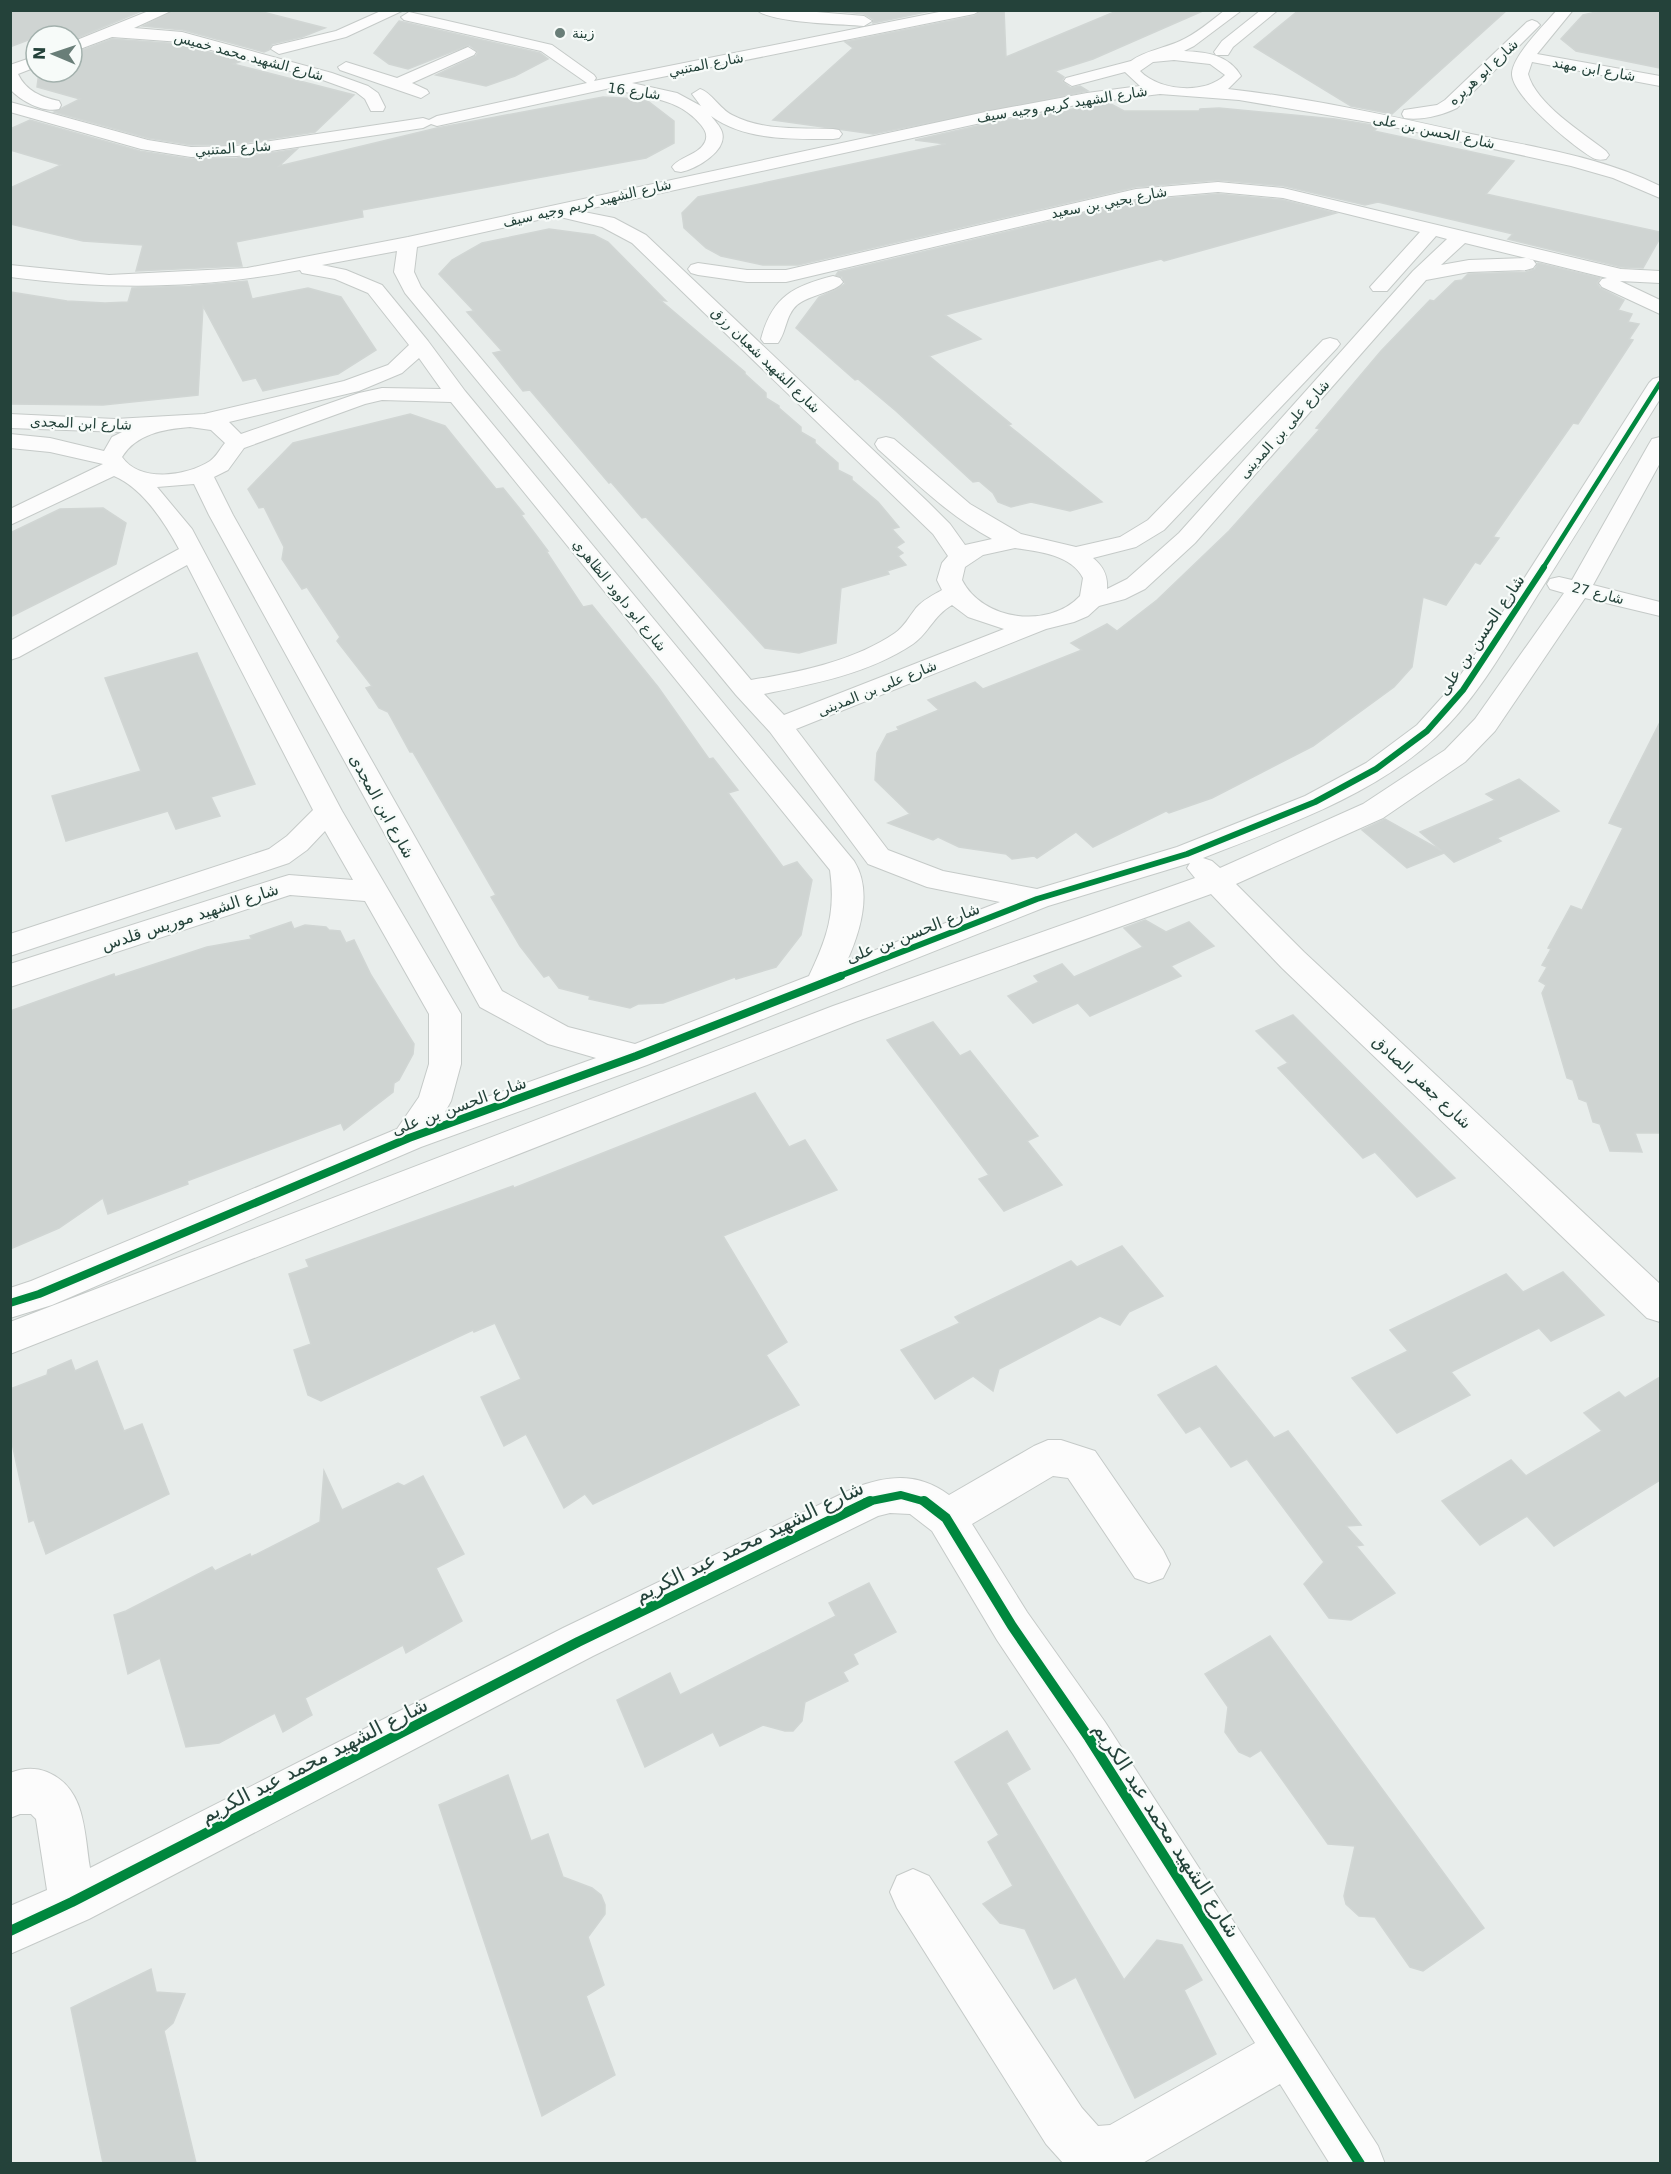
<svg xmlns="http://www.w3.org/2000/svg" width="1671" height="2174" viewBox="0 0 1671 2174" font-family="'DejaVu Sans','Noto Sans Arabic',sans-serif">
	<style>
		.building { fill: #cfd4d2; stroke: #d1d6d4; stroke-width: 1.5 }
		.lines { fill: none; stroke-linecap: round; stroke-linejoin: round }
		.minor-casing { stroke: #c5cac8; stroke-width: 2 }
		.minor { fill: #fcfcfc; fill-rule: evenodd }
		.cycleway-far3-casing { stroke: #f7fbf9; stroke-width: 7 }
		.cycleway-far2-casing { stroke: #f7fbf9; stroke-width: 9 }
		.cycleway-far1-casing { stroke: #f7fbf9; stroke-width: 12 }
		.cycleway-casing { stroke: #f7fbf9; stroke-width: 14 }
		.cycleway-far3 { stroke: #00873e; stroke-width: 4.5 }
		.cycleway-far2 { stroke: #00873e; stroke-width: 6 }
		.cycleway-far1 { stroke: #00873e; stroke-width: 8 }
		.cycleway { stroke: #00873e; stroke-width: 10 }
		.poi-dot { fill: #697e78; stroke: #f7fbf9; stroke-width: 2 }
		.labels { text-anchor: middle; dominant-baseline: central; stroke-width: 4.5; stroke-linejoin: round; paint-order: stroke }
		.far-poi-label { font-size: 14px; fill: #24423a; stroke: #f7fbf9; text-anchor: start }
		.far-street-label { font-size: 14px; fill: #24423a; stroke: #f7fbf9 }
		.street-label { font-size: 16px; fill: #24423a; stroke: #f7fbf9 }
		.near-street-label { font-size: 20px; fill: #24423a; stroke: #f7fbf9 }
	</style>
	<rect width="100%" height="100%" fill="#e8edeb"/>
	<g class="building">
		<polygon points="10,10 144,10 72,40 72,36 44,36 44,34 10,47"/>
		<polygon points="175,10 255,10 325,28 302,37 272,44 269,50 264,52 183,30 143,26"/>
		<polygon points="826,10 935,10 873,23 873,19 864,14"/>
		<polygon points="983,10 1004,10 1006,57 1119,10 1205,10 1093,59 1055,71 1064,77 1062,81 1071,88 1080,86 1088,91 873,134 773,120 853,48 845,42 974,16"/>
		<polygon points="1299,10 1507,10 1392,114 1351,106 1254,47"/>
		<polygon points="1605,10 1660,10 1660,68 1576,51 1561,39 1583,15"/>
		<polygon points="399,21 540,53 548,59 515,76 486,86 436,75 476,56 478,52 469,45 408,69 389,64 374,53"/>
		<polygon points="112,39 181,44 242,61 233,64 354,95 315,132 237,144 191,145 148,138 54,112 80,99 37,87 39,72 72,72 72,54"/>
		<polygon points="603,97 639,99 649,102 674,121 674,143 646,158 362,210 363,217 236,242 242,266 136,271 143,245 83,241 10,224 10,188 61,165 10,150 10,129 30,120 140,151 191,159 237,158 297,149 279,166 437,128"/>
		<polygon points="1109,103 1124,111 1199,111 1200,109 1219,108 1335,119 1379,126 1374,131 1514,161 1486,194 1660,232 1660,238 1643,268 1621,267 1508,239 1513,234 1378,202 1365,205 1284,186 1218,180 1136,187 798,265 763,265 721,256 706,248 684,228 682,213 698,197 946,144 915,140 990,123"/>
		<polygon points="1218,194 1283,200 1336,213 1164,261 1161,259 945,315 981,339 929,356 1011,424 1008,425 1102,502 1070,511 1031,502 1011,507 998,502 993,493 979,481 973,482 896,411 858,379 855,380 796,328 819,297 835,290 845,284 842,277 836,275 838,272 1136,201"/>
		<polygon points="549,229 594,235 608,242 666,301 660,300 745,372 745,374 766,393 766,398 779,406 779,408 801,427 801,432 815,440 815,443 838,463 838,470 852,477 852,480 878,502 899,527 892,529 904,542 896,547 903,553 898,556 906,565 887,571 889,574 841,588 836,643 799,653 765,648 646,517 642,518 611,482 609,483 530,390 523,391 493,353 502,351 467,312 474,311 439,274 452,260 482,243"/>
		<polygon points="1538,263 1600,278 1597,283 1600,288 1624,300 1618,310 1632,314 1628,322 1639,324 1629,339 1633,340 1578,424 1573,423 1493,537 1499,538 1480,564 1475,562 1446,605 1423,597 1412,667 1394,687 1313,746 1212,798 1169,813 1166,811 1093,847 1076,832 1037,858 1034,856 1012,859 1006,854 959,847 938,837 933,840 888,823 910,814 875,780 877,753 887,734 899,730 897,727 939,710 928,700 975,682 983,689 1082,650 1071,643 1107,624 1117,631 1157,600 1229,531 1320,429 1316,428 1381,351 1430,300 1434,301 1455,281 1462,280 1468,274 1526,272 1535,269"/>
		<polygon points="247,281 252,299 308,288 341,297 376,350 338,374 263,391 256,378 243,381 203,306 198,395 103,405 10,404 10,292 67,301 105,303 128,302 132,288 191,286"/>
		<polygon points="410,414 445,426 496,489 503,488 524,514 521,515 548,551 546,551 583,607 592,605 658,687 709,759 713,758 738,790 728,793 783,867 797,862 812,880 801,935 776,967 736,979 735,977 663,1003 638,1004 630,1008 589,999 590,996 559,988 549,975 544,977 520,946 491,897 496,895 413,752 410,752 388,712 379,708 366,688 372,686 337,641 340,637 307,587 302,589 282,559 284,547 264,507 259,508 248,489 293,443"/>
		<polygon points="103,508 126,523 116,564 10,617 10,533 60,509"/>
		<polygon points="197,653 255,784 211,797 220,816 176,829 168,811 66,841 52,796 141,771 105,678"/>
		<polygon points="1660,722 1660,1133 1635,1133 1642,1152 1610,1151 1600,1124 1593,1122 1587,1102 1579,1099 1573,1080 1567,1078 1542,993 1546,985 1539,981 1547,967 1542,965 1551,949 1548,948 1571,906 1582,910 1623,828 1609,823"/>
		<polygon points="1519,779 1559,811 1497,838 1501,841 1454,862 1444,853 1407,868 1362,830 1385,819 1442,851 1420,832 1495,800 1486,794"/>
		<polygon points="1145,920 1166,932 1189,922 1214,946 1171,966 1181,976 1090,1016 1078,1003 1033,1023 1008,996 1039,982 1034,976 1062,964 1074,977 1143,947 1124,928"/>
		<polygon points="291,922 294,929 305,925 326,927 329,930 340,931 346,943 354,940 371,975 414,1044 413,1054 399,1080 394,1083 393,1092 344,1130 341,1123 187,1181 188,1184 108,1214 103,1198 59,1228 10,1249 10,1011 114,974 115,977 207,947 252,939 250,936"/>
		<polygon points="1293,1015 1455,1178 1417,1197 1375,1152 1363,1158 1278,1068 1288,1063 1256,1031"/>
		<polygon points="933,1022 960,1056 970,1051 1038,1136 1027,1141 1062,1185 1004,1211 979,1179 989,1175 887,1040"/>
		<polygon points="755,1093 789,1147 805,1140 837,1190 723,1236 787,1342 766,1355 799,1405 593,1504 585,1494 564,1508 526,1434 504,1446 481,1397 521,1379 495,1323 474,1332 473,1330 321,1401 308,1395 294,1350 311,1344 289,1274 309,1267 306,1260 513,1186 514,1188"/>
		<polygon points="1122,1246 1163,1296 1129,1312 1120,1325 1100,1316 999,1369 993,1391 973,1376 935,1399 901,1350 960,1323 955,1317 1071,1261 1077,1267"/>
		<polygon points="1563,1272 1604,1315 1551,1341 1539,1328 1451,1372 1470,1395 1397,1433 1352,1378 1408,1351 1390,1330 1506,1274 1523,1292"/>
		<polygon points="71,1360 75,1371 97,1361 124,1431 142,1424 169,1494 46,1554 34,1520 29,1522 10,1434 10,1389 47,1375 48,1370"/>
		<polygon points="1216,1366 1274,1438 1288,1431 1361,1525 1346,1526 1363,1545 1356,1546 1395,1593 1351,1620 1329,1618 1304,1584 1324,1562 1247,1459 1231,1467 1200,1426 1186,1433 1158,1395"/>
		<polygon points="1660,1377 1660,1480 1554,1546 1527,1516 1480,1545 1442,1501 1511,1460 1526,1476 1602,1431 1584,1413 1619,1392 1625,1398"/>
		<polygon points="324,1471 342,1510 398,1483 404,1486 423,1476 464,1554 436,1568 462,1621 406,1653 403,1645 305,1698 312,1715 283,1732 275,1713 219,1743 186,1747 160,1658 128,1674 114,1615 126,1611 212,1567 215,1571 250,1554 251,1557 320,1522"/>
		<polygon points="869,1583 896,1632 853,1654 858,1664 843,1672 848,1681 805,1702 802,1721 793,1731 785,1731 763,1725 720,1746 713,1732 645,1767 617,1700 670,1673 680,1695 836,1616 829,1603"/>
		<polygon points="1270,1636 1484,1928 1423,1971 1410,1967 1375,1917 1359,1916 1346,1904 1344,1896 1355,1846 1328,1844 1261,1750 1250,1757 1239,1752 1225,1732 1228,1707 1205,1674"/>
		<polygon points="1007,1731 1030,1769 1006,1783 1124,1980 1157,1940 1182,1945 1202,1980 1184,1990 1216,2054 1135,2098 1076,1977 1054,1989 1025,1929 1000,1923 983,1904 1013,1886 988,1842 999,1835 955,1762"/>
		<polygon points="508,1775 531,1841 548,1834 563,1877 592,1888 601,1895 605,1905 605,1914 588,1937 604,1985 586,1996 615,2075 542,2116 439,1805"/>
		<polygon points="151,1969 156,1992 185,1994 173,2023 164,2031 196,2163 103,2163 71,2008"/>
	</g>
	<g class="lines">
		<defs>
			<g id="minor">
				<polygon points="151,10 173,10 134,28 182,32 332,73 368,86 378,93 385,107 383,111 371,111 365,99 356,92 320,79 181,42 112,37 72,52 72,42"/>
				<polygon points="383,10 404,10 346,37 279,54 271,49 273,46 336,31"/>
				<path d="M757 10H793L864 16 872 21 864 26C843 24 770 23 757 10Z"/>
				<path d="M949 10H981L974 14 632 83 677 93 701 106 692 94 700 89C711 92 720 109 732 115 762 131 800 128 833 129L839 130 842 134 839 138 833 139C793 139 745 141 711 116 715 121 720 126 722 132 728 151 696 169 681 172L675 171 672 167C680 156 699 155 705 142 708 135 705 130 701 125 679 98 648 98 617 90L615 87 437 126 431 124 423 128 237 156 191 157 141 149 10 112V102L148 140 191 147 237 146 423 118 429 120 437 116 587 83 541 51 404 20 401 17 409 12 552 45 594 75 596 78 594 81Z"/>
				<path d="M1225 10H1242L1194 46 1184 51C1207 52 1229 55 1241 76L1228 89C1310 98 1391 116 1471 134 1535 147 1602 157 1660 186V198L1613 178 1571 166 1380 124 1239 100 1160 94 1087 103 990 121 579 211 614 218 646 235 928 502 950 524 965 545 992 539C949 516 914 481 878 449L875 444 878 439 886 437 894 439 970 504 1021 534 1076 547 1120 537 1148 520 1323 340 1330 338 1337 340 1340 344 1337 348 1164 530 1136 547 1093 558C1103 566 1108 575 1107 589L1127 579 1179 533 1413 271 1447 239 1436 236 1387 291H1373L1370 287 1420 232 1283 198 1218 192 1136 199 786 282H747L698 275 691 273 688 269 691 265 698 263 747 270H786L1136 189 1218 182 1283 188 1621 269 1660 271V283L1620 281 1660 300V314L1602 287 1599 283 1602 279 1607 278 1465 243 1441 265 1469 260 1526 258 1533 260 1536 264 1533 268 1526 270 1469 272 1426 280 1195 543 1145 589 1125 599 1099 606 1088 616 1074 622 1046 629 796 729 888 850 943 871 1037 889 1177 847 1305 796 1366 763 1417 725 1454 684 1481 646 1649 383 1653 379 1660 377V399C1619 465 1578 531 1537 596 1507 644 1478 698 1436 737 1372 797 1283 826 1203 858L1212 861 1220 868 1363 804 1445 750 1475 719 1564 593 1550 589 1547 584 1550 579 1559 577 1572 580 1649 444 1652 439 1660 437V463L1593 585 1660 602V616L1585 598 1495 731 1465 762 1383 818 1236 884 1304 952 1660 1284V1322L1647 1318 1282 968 1211 894 855 1022 10 1354V1322L833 1006 1195 878 1187 868 1190 863 1048 906 647 1065 421 1147 52 1305 10 1318V1288L31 1281 397 1129 419 1097 429 1064V1014L365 901 290 895 10 987V964L279 878 289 875 353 880 325 831 307 850 289 863 10 956V934L269 849 287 836 313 810 187 565 19 657 10 660V641L179 549C165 523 143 488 114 476L10 525V509L103 464 50 452 10 448V434L50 438 104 451 112 437 122 432 10 428V414L115 419 204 414 344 381 388 365 409 345 368 293 335 279 302 273 300 270C201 289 110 290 10 277V265L109 275 247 268 408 237 990 111 1087 93 1140 86 1125 72 1072 86 1064 81 1066 78 1131 61C1144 51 1165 48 1180 41 1196 34 1211 21 1225 10ZM1174 60 1210 64 1225 75C1205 95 1159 91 1140 71L1153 62ZM556 216 602 227 632 243 933 534 948 556 942 563 937 580 942 590C933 595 923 600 916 608 909 617 904 627 895 633 854 661 800 672 751 680L421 287 414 272 417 247ZM397 251 394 272 405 293 736 695 770 732 868 864 927 887 1000 902 847 961C860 932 873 891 854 861L465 391 428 341 382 285 346 270 322 265ZM419 358 441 389 382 388 359 393 241 434 229 422 359 391 402 373ZM382 400 451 402 830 870C836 913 827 938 809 976L635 1044 568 1027 502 991 233 515 214 477 228 470 244 448 365 404ZM190 427 211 430 225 443C220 449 216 457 210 461 187 476 140 483 122 457 136 434 164 429 190 427ZM194 484 209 515 480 1007 548 1044 596 1058 445 1112 451 1101 461 1064V1014L342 811 192 529 157 487ZM1015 548C1038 551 1072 555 1083 578L1080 596C1048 630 982 620 962 580L965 567 983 555ZM952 605 968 617 1004 629 784 715 764 694C814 684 870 673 913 644 929 633 933 616 952 605Z"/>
				<polygon points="1261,10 1278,10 1233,47 1228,55 1216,55 1214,52 1222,41"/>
				<path d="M1557 10H1573L1537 54 1660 76V86L1532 62 1528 74C1536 104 1582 132 1606 151L1609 155 1606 159C1601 160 1597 160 1593 158 1573 146 1514 98 1512 75 1511 57 1545 24 1557 10Z"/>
				<path d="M1532 20 1537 22 1540 25 1457 108C1443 115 1420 121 1404 118L1402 114 1404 110 1437 105 1445 100 1527 22Z"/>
				<polygon points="468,47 476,52 474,55 412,83 427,90 429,93 421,98 340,70 338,67 346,62 397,78"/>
				<path d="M36 56V67L18 74C26 91 41 97 59 101L61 105 59 109C43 113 21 101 10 89V65Z"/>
				<path d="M833 276 840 278 843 282C836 292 809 295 797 305 785 316 787 331 778 343H764L761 339C772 297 793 286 833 276Z"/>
				<path d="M1048 1440H1061L1095 1451 1163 1550 1170 1564 1163 1578 1149 1583 1135 1578 1068 1478 1053 1476 972 1524 1027 1612 1105 1722 1378 2146 1385 2164H1330L1280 2084 1141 2164H1064L1046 2144 897 1908 890 1892 897 1876 913 1869 929 1876 1082 2108 1098 2126 1110 2125 1255 2043 1073 1754 997 1640 932 1531 910 1514 890 1513 878 1516 593 1656 89 1919 10 1954V1906L47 1890 36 1819 31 1814H20L10 1818V1773C22 1768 35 1767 47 1772 86 1788 84 1832 90 1868L563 1628 854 1488C888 1475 918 1472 949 1495L1034 1446Z"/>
			</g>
		</defs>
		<use href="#minor" class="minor-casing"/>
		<use href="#minor" class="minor"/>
		<defs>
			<polyline id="cycleway-far3" points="1543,568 1660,383"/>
			<polyline id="cycleway-far2" points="837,977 1037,899 1187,854 1315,802 1376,769 1427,731 1463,690 1544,567"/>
			<g id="cycleway-far1">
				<polyline points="10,1303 39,1294 409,1138 636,1056 841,976"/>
				<polyline points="866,1502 901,1495 926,1502"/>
			</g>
			<g id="cycleway">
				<polyline points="924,1501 946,1518 1012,1626 1089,1738 1360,2164"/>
				<polyline points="10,1931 72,1902 578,1642 870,1501"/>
			</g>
		</defs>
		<use href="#cycleway-far3" class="cycleway-far3-casing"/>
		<use href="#cycleway-far2" class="cycleway-far2-casing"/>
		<use href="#cycleway-far1" class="cycleway-far1-casing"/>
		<use href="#cycleway" class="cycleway-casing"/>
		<use href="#cycleway-far3" class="cycleway-far3"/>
		<use href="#cycleway-far2" class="cycleway-far2"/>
		<use href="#cycleway-far1" class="cycleway-far1"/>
		<use href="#cycleway" class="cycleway"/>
	</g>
	<circle class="poi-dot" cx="560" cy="33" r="6"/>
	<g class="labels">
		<g class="far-poi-label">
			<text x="572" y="33">زينة</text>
		</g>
		<g class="far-street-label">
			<text transform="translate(249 56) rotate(15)">شارع الشهيد محمد خميس</text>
			<text transform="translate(706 64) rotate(-11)">شارع المتنبي</text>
			<text transform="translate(1594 69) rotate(10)">شارع ابن مهند</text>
			<text transform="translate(1483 72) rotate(-43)">شارع ابو هريره</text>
			<text transform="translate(634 91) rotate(8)">شارع 16</text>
			<text transform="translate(1062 104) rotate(-9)">شارع الشهيد كريم وجيه سيف</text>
			<text transform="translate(1434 131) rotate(12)">شارع الحسن بن على</text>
			<text transform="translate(233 148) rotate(-4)">شارع المتنبي</text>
			<text transform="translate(1109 202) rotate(-11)">شارع يحيي بن سعيد</text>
			<text transform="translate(587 203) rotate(-13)">شارع الشهيد كريم وجيه سيف</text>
			<text transform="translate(766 360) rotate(44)">شارع الشهيد شعبان رزق</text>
			<text transform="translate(81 423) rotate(2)">شارع ابن المجدى</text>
			<text transform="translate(1284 429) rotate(-48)">شارع على بن المدينى</text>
			<text transform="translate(1598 593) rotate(14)">شارع 27</text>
			<text transform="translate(620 595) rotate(51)">شارع ابو داوود الظاهري</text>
			<text transform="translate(877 688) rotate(-22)">شارع على بن المدينى</text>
		</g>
		<g class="street-label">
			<text transform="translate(1481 635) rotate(-56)">شارع الحسن بن على</text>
			<text transform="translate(382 806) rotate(61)">شارع ابن المجدى</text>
			<text transform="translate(190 917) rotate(-18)">شارع الشهيد موريس قلدس</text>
			<text transform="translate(913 933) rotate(-21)">شارع الحسن بن على</text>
			<text transform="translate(1422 1082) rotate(43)">شارع جعفر الصادق</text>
			<text transform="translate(459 1106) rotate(-20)">شارع الحسن بن على</text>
		</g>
		<g class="near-street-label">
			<text transform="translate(749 1541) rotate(-26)">شارع الشهيد محمد عبد الكريم</text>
			<text transform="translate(314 1760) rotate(-27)">شارع الشهيد محمد عبد الكريم</text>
			<text transform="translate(1167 1830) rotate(57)">شارع الشهيد محمد عبد الكريم</text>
		</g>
	</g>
	<rect width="1671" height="2174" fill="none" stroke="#24423a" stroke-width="24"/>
	<g transform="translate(54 54) rotate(272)"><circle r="28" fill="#f7fbf9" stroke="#a3b1ad" stroke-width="1.5"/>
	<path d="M0-4.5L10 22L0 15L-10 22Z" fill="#697e78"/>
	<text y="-9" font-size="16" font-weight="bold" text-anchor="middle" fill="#24423a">N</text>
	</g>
</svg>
